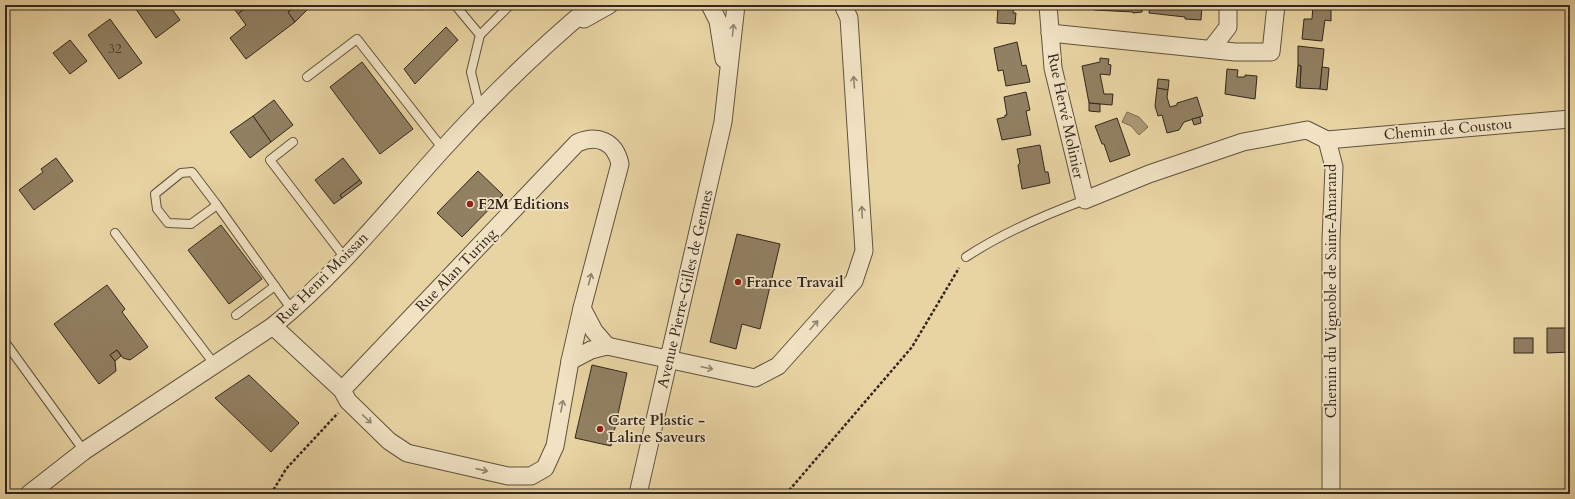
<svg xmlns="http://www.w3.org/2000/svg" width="1575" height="499" viewBox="0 0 1575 499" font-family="Cardo,serif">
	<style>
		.water { fill: #aa9975; stroke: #7a6b52 }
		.building { fill: #918062; stroke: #33271d }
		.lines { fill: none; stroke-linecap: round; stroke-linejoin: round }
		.lane-casing { stroke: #60523e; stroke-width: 10 }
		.street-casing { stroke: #60523e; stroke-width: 19 }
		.path { stroke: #33271d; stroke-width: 2.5; stroke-dasharray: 3 2; stroke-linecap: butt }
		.lane { stroke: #f0e2c3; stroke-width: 8 }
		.street { stroke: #f0e2c3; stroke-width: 17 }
		.oneway { stroke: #928470 }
		.poi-dot { fill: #8f2418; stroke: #f0e2c3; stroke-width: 1.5 }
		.labels { text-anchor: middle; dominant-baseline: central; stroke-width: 3.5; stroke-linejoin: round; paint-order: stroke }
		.number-label { font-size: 13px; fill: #4a3d2e }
		.street-label { font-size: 15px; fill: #33271d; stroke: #f0e2c3 }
		.poi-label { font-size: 15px; font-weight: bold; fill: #33271d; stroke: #f0e2c3; text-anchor: start }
	</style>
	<rect width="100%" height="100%" fill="#e8d3a2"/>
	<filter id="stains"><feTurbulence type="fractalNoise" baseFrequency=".005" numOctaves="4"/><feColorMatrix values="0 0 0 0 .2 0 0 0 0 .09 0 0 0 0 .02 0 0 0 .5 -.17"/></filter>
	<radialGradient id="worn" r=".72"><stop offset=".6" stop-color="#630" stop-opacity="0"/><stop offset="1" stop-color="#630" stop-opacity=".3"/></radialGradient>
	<polygon class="water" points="1127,112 1139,117 1148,127 1139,135 1131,126 1122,122"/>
	<g class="building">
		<polygon points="133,5 169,5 180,20 156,38"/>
		<polygon points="231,5 247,5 248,6 238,14"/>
		<polygon points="247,5 298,5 288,12 295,22 246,59 230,38 246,25 238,14 248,6"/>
		<polygon points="298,5 312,5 295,22 288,12"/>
		<polygon points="998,5 1014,5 1013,13 1016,13 1015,24 997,23"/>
		<polygon points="1095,5 1142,5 1142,12 1133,13 1133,12 1094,10"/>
		<polygon points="1150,5 1202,6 1201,20 1185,19 1185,17 1149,13"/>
		<polygon points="1313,5 1331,5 1331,21 1325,20 1322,41 1302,39 1304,19 1312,19"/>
		<polygon points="110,19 142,63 119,79 88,35"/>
		<polygon points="446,27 458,40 415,84 404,69"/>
		<polygon points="70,40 87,61 70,74 53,53"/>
		<polygon points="1017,42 1022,66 1026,65 1030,82 1006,86 1003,70 998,71 994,48"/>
		<polygon points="1298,46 1324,49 1320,89 1300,88 1301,66 1298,65"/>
		<polygon points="1100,58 1109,59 1108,64 1111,65 1110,75 1100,74 1104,94 1113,94 1112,105 1089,103 1082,66 1100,62"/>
		<polygon points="362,62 413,129 380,154 330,87"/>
		<polygon points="1298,65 1301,66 1300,88 1296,87"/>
		<polygon points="1322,67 1329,68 1327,90 1320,89"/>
		<polygon points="1227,69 1238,70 1237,77 1245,77 1245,75 1257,76 1255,99 1225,94"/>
		<polygon points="1158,79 1169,80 1168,90 1157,88"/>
		<polygon points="1157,88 1168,90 1167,97 1170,107 1177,105 1177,103 1197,97 1203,116 1184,122 1179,130 1167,133 1162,115 1158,116 1155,106"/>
		<polygon points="1026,92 1030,110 1026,111 1031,135 1002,140 997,119 1005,117 1005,115 1007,115 1004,97"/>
		<polygon points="274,100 293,125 271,142 253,116"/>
		<polygon points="1089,103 1100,104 1100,112 1089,111"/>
		<polygon points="253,116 271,142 250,158 230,132"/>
		<polygon points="1200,117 1201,123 1194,125 1192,119"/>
		<polygon points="1117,118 1130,155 1110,162 1104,144 1102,144 1095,126"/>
		<polygon points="1040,145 1045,172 1048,172 1050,183 1022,189 1018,165 1020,163 1017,149"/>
		<polygon points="56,158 73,181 34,210 19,190 43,172 41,169"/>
		<polygon points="343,158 360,180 340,195 342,198 334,204 315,180"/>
		<polygon points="478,171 503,195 462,237 437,213"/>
		<polygon points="360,180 362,183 342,198 340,195"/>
		<polygon points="221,225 262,279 229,304 188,250"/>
		<polygon points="737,234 780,244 760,329 742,324 736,349 710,342"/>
		<polygon points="107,285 125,309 122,312 148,347 130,360 123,358 117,350 110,355 115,361 116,371 99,384 54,324"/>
		<polygon points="1547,328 1570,328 1570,352 1547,353"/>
		<rect x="1514" y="338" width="19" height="15"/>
		<polygon points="117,350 121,356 115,361 110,355"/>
		<polygon points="592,365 627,373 611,446 575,438"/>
		<polygon points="249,375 299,423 271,452 215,398"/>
	</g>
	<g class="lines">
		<defs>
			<g id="lane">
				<polyline points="455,5 480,35"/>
				<polyline points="307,77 357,39 443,149"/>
				<polyline points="480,109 471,72 480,35 510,5"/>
				<polyline points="293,142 270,160 345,258"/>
				<polyline points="217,205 191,224 168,223 157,209 155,194 181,173 192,172 217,205 292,310"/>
				<polyline points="115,233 215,365"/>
				<path d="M966 257C1001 234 1047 214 1085 200"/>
				<polyline points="236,315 275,286"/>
				<polyline points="5,342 84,451"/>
			</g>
			<g id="street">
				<polyline points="710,5 718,21 724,59"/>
				<polyline points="1048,5 1053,68 1085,200 1149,174 1243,142 1307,130 1327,140 1334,167 1331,240 1331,494"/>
				<polyline points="584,19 609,5"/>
				<polyline points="1050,33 1235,52 1271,52 1276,5"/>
				<polyline points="1211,49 1228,27 1228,5"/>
				<polyline points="1327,140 1570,119"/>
				<polyline points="582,308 594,331 607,346"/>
				<path d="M273 326 342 390 348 401 389 441 407 453 508 476H531L545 468 555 446 570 361 582 308 620 164C615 141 597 134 577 143L342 390"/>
				<polyline points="570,361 591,350 607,346 755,378 778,366 854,281 864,251 849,18 843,5"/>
				<path d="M29 494 84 451 273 326C336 275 387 211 441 151 488 99 538 50 592 5"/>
				<polyline points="638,494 723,122 736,5"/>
			</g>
		</defs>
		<use href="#lane" class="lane-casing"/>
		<use href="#street" class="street-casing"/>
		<g class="path">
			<polyline points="271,494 286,469 338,413"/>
			<polyline points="786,494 912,347 959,268"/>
		</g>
		<use href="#lane" class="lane"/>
		<use href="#street" class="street"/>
	</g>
	<defs><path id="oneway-shaft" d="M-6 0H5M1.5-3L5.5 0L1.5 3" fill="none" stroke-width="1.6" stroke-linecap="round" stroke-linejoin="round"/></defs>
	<g class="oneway">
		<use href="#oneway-shaft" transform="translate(733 30) rotate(-84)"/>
		<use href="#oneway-shaft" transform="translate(854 82) rotate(-94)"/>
		<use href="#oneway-shaft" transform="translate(862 212) rotate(-93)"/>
		<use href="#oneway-shaft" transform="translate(590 279) rotate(-75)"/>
		<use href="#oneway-shaft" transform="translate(814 325) rotate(-48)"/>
		<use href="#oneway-shaft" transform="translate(707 368) rotate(12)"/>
		<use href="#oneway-shaft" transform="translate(562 406) rotate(-79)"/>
		<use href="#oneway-shaft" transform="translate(367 419) rotate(44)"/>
		<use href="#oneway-shaft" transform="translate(482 470) rotate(13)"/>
	</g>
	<g class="poi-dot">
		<circle cx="470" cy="204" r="4"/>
		<circle cx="738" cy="282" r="4"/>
		<circle cx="600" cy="429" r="4"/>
	</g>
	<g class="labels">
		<g class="number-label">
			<text x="115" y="49">32</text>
		</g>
		<g class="street-label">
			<text transform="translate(1066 116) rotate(78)">Rue Hervé Molinier</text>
			<text transform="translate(1448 129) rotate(-5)">Chemin de Coustou</text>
			<text transform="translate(456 270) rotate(-46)">Rue Alan Turing</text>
			<text transform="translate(322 278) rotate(-45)">Rue Henri Moissan</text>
			<text transform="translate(685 289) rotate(-77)">Avenue Pierre-Gilles de Gennes</text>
			<text transform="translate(1331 291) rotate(-90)">Chemin du Vignoble de Saint-Amarand</text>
		</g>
		<g class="poi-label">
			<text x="478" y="204">F2M Editions</text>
			<text x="746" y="282">France Travail</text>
			<text x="608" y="420">Carte Plastic -<tspan x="608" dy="17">Laline Saveurs</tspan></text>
		</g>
	</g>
	<rect width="1575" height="499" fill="none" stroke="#e8d3a2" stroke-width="20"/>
	<rect x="6" y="6" width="1563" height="487" fill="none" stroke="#33271d" stroke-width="2"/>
	<rect x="10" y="10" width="1555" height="479" fill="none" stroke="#33271d"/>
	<rect width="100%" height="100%" filter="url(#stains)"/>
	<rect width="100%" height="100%" fill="url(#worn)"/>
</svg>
